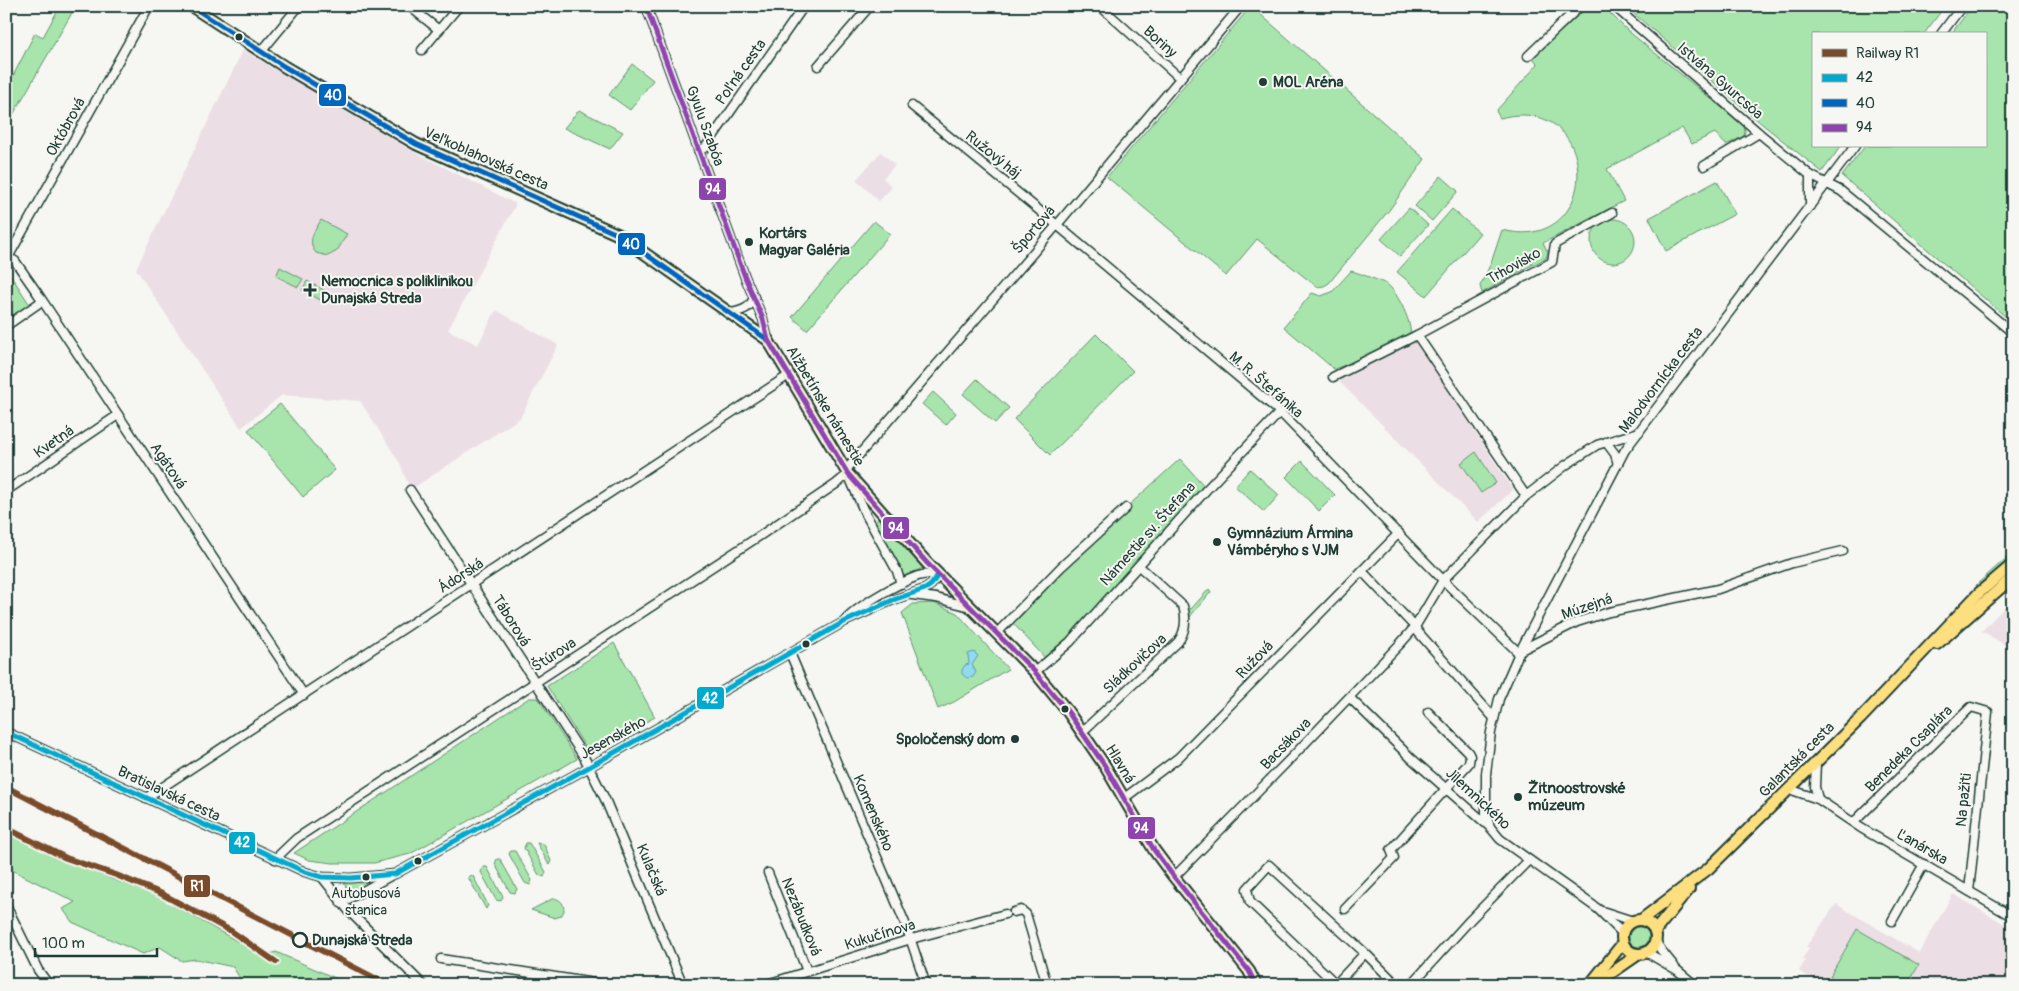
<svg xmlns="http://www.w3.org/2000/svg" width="2019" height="991" viewBox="0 0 2019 991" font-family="Pangolin,sans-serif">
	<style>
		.built { fill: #ecdee5 }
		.green { fill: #a7e5ac; stroke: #639170 }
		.water { fill: #90daf2; stroke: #639ba6 }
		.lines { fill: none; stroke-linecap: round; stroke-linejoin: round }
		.minor-casing { stroke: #1f3d34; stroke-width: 11 }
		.major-casing { stroke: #1f3d34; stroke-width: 14 }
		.minor { stroke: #f6f6f2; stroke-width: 8 }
		.major { stroke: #fedf80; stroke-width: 10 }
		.bus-1-casing { stroke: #f6f6f2; stroke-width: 9 }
		.bus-2-casing { stroke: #f6f6f2; stroke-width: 9 }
		.bus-3-casing { stroke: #f6f6f2; stroke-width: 9 }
		.bus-1 { stroke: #00a9ce; stroke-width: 5 }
		.bus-2 { stroke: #0065bd; stroke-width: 5 }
		.bus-3 { stroke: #8e44ad; stroke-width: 5 }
		.rail-1-casing { stroke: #f6f6f2; stroke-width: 10 }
		.rail-1 { stroke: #7a4b2a; stroke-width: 6 }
		.bus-dot { fill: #1f3d34; stroke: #f6f6f2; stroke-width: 2 }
		.stop-dot { fill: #f6f6f2; stroke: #1f3d34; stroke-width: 2.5 }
		.labels { text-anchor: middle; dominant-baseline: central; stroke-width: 4; stroke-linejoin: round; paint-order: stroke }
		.bus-label { font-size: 14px; fill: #1f3d34; stroke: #f6f6f2 }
		.street-label { font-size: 15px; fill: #1f3d34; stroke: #f6f6f2 }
		.poi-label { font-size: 15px; font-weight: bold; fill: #1f3d34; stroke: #f6f6f2; text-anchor: start }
		.stop-label { font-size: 15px; font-weight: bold; fill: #1f3d34; stroke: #f6f6f2; text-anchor: start }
		.line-badge { stroke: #f6f6f2; stroke-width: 2 }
		.badge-label { font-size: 14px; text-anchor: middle; font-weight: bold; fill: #fff }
	</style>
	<rect width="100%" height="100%" fill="#f6f6f2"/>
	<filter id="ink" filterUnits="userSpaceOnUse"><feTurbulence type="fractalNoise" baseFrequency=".02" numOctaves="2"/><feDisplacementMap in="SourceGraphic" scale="10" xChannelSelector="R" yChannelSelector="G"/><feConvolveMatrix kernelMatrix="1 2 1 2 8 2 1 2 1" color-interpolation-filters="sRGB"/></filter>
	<g filter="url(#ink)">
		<g class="built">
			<polygon points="243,50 414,152 516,204 448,330 478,345 496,310 558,345 520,418 410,490 400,463 360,401 282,395 241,428 136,269"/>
			<polygon points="881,152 895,165 883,178 892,187 879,201 856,180"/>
			<polygon points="1416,341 1513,490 1478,522 1338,380"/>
			<polygon points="2013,598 2013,650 1982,631"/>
			<polygon points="1953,894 2013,929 2013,985 1822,985 1799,971 1805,961 1802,959 1809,949 1806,947 1836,904 1919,953"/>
		</g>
		<g class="green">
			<polygon points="60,6 76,6 6,127 6,80 10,82 35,33 43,37"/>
			<polygon points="1251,6 1425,159 1390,209 1329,283 1324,286 1317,287 1257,239 1226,276 1107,177"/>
			<path d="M1589 6H1603L1627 30 1744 126 1745 132 1744 136 1726 145 1715 133 1692 144 1682 128 1607 169 1624 201 1543 243 1548 252 1546 258 1533 265 1531 261 1532 265 1482 293 1480 286 1491 263 1502 230C1604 256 1603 91 1500 118L1496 111 1538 64 1532 57Z"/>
			<polygon points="1625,6 1945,6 1924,34 1813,34 1813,146 1841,146 1822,172 1762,124"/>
			<polygon points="1972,6 2013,6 2013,311 2007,318 1842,176 1865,146 1985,146 1985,34 1951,34"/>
			<polygon points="632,64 653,80 630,110 609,95"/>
			<polygon points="579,110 623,132 610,149 564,128"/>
			<polygon points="1441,176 1458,191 1432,221 1415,206"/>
			<polygon points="1717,181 1735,214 1666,251 1649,218"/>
			<polygon points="1409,208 1428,225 1400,256 1381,239"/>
			<polygon points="1452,209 1480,233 1426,296 1397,272"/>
			<circle cx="1613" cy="241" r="22"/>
			<path d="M321 220 347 234 337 251 328 256 316 253C306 241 315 231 321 220Z"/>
			<polygon points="874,221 890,234 807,330 792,317"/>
			<polygon points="280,267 303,279 298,287 276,276"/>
			<polygon points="6,268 30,305 6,321"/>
			<path d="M1351 271C1354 271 1386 283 1388 285 1397 292 1413 324 1410 335L1359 360 1334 369 1284 327 1312 293 1321 296 1332 292Z"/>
			<polygon points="307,281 329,293 324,302 302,290"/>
			<polygon points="1096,334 1133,371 1050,455 1014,419"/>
			<polygon points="977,379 1009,408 995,423 963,394"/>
			<polygon points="933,392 956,413 946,425 922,404"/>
			<polygon points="280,404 335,470 303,497 248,430"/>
			<polygon points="1476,452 1496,483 1481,493 1461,463"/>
			<polygon points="1180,459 1207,489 1048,661 1010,620 1061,567"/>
			<polygon points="1302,461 1335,495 1319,511 1286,477"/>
			<polygon points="1250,469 1279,495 1264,512 1235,486"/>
			<polygon points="882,516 923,568 904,576 873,522"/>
			<polygon points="2013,552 2013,557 1977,587 1976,585"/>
			<polygon points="1209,589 1211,592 1188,619 1183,602 1191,609"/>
			<polygon points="934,603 957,613 1008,669 954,702 938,709 902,613 913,604"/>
			<polygon points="614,643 655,717 589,753 547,686"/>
			<polygon points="529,698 538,698 577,759 410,854 374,863 333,863 309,860 294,853"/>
			<polygon points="6,831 86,869 159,897 263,956 276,952 351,985 244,985 233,967 196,959 182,961 160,947 143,954 72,922 63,909 75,902 6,867"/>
			<polygon points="526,843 529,843 546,872 544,877 539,875 524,848"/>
			<polygon points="537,843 544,844 551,861 549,865"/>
			<polygon points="511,851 515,851 532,880 530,885 525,883 510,856 509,853"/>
			<polygon points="497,859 500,859 517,889 515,893 510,892 495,864"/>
			<polygon points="483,867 487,867 503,897 501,901 496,900 481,872"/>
			<polygon points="470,875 473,876 488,905 486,909 468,877"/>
			<polygon points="368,882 368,884 350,895 344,883"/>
			<path d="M554 898C561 900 564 903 564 911L561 916 555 918 531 910Z"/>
			<circle cx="1639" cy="937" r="10"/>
			<polygon points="1857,929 1919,965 1907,985 1845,985 1830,976"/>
		</g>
		<polygon class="water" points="974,652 978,656 972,665 976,672 973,677 967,678 962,674 962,670 965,665 969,664 968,654"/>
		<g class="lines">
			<defs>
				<g id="minor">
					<polyline points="409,6 439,30"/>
					<polyline points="646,6 745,277 763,319 768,340"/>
					<polyline points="1100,6 1180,78"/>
					<polyline points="1614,6 1759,133 1810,175 1841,191 2013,333"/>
					<polyline points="648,11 656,6"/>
					<polyline points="1941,34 1962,6"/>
					<polyline points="422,50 459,6"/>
					<polyline points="261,52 299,6"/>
					<polyline points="1528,56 1580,6"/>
					<polyline points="818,66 870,6"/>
					<polyline points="912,106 1057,225 1280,412 1443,580 1519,653"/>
					<polyline points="698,150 705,148 804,6"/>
					<polyline points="1704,166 1759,133"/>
					<polyline points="1810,175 1810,206"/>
					<polyline points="6,257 15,261 38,294 304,695"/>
					<polyline points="6,261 149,6"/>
					<path d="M732 313C743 310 750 309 754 297"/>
					<polyline points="6,326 42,301"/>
					<polyline points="1417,335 1526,496"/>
					<polyline points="1333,377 1417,335 1552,262 1555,244 1612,213"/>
					<polyline points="1606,442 1615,454 1618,464"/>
					<polyline points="846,470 1051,232 1241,6"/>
					<polyline points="410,490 584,757 605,799 683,985"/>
					<polyline points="6,491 118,415"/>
					<polyline points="1362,571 1415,627 1418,632 1494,718"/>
					<polyline points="912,595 936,598 970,607"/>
					<polyline points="996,634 1061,567 1126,508"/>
					<polyline points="1521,650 1577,622 1609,612 1718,589 1792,563 1843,551"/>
					<polyline points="790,653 905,923 926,985"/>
					<polyline points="1035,672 1070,642 1207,489 1280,412"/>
					<polyline points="1350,698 1411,758 1490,827 1500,839 1598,909 1622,933"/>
					<path d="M6 732 305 872 322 877 351 878 395 874 589 767 844 622 893 600 925 589 931 585 938 575C932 574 925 574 918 576 899 583 856 606 844 622"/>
					<path d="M1082 732 1178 642C1186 631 1187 620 1183 606L1139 566"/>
					<polyline points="1816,762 1815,787 1818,799"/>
					<polyline points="1789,789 1818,799 1861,828 2013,917"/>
					<polyline points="146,798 789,375"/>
					<polyline points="1123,799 1178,758 1399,533"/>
					<polyline points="1854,822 1971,707 1988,712 1969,891"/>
					<polyline points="1490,827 1486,814 1486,774 1491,732 1499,699 1519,653 1625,450 1855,146"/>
					<polyline points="275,859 297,838 761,535 836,484 848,474 864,511 897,571 901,584"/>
					<polyline points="768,873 807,971"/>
					<polyline points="322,877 349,911 423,985"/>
					<polyline points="1174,877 1292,757 1400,644 1415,627 1443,580 1526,496 1566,465 1597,445 1639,432"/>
					<polyline points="341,903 394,874"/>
					<polyline points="6,905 38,970 49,985"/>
					<polyline points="1345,909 1394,858 1391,850 1469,763 1470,756 1468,752 1428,712"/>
					<polyline points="1602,911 1633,921"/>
					<polyline points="1014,912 1021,910 1026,914 1047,985"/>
					<polyline points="1892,921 1924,864"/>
					<polyline points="1655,940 1661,950 1674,966"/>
					<polyline points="1646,952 1677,970 1695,985"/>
					<polyline points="1365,953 1336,984 1250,902 1247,889 1269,865 1365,953 1397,985"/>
					<polyline points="441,959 607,985"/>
					<polyline points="764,985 911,939 1005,914"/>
					<polyline points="1411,985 1470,920 1528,861"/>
				</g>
				<g id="major">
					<polyline points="191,6 285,67 416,144 617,234 768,340 848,474 927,563 1035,672 1068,712 1105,766 1154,850 1174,877 1249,971 1256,985"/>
					<polyline points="1937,644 2013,577"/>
					<polyline points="1641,920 1708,869 1861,718 1979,593 2013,564"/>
					<circle cx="1639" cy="937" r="17"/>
					<polyline points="1655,931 1689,889"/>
					<polyline points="1591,983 1623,943"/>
					<polyline points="1594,985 1639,954"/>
				</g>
			</defs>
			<use href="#minor" class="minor-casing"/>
			<use href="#major" class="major-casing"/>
			<use href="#minor" class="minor"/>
			<use href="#major" class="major"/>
			<defs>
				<polyline id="bus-1" points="6,732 305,872 322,877 351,878 395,874 589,767 844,622 893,600 925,589 931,585 938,575"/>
				<polyline id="bus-2" points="191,6 285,67 416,144 617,234 768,340"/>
				<polyline id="bus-3" points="646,6 745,277 763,319 768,340 848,474 927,563 1035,672 1068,712 1105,766 1154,850 1174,877 1249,971 1256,985"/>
			</defs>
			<use href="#bus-1" class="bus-1-casing"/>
			<use href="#bus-2" class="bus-2-casing"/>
			<use href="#bus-3" class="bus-3-casing"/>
			<use href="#bus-1" class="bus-1"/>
			<use href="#bus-2" class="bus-2"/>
			<use href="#bus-3" class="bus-3"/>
			<defs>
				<g id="rail-1">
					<polyline points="6,787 388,985"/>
					<polyline points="6,828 66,858 116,875 160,893 231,931 276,962"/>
				</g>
			</defs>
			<use href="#rail-1" class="rail-1-casing"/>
			<use href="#rail-1" class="rail-1"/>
		</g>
	</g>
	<g class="bus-dot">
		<circle cx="239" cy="37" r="4.5"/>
		<circle cx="1263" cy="82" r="5"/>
		<circle cx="749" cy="242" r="5"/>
		<path d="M307.5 282.5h5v5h5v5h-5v5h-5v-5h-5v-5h5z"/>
		<circle cx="1217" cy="542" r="5"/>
		<circle cx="806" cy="644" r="4.5"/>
		<circle cx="1065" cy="709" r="4.5"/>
		<circle cx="1015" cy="739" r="5"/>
		<circle cx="1518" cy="797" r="5"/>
		<circle cx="418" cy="861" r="4.5"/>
		<circle cx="366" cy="877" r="4.5"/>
	</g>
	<circle class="stop-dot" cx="300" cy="940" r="7"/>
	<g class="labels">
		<g class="bus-label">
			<text x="366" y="893">Autobusová<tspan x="366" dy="17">stanica</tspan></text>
		</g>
		<g class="street-label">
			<text transform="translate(1160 42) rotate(42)">Boriny</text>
			<text transform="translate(741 72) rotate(-55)">Poľná cesta</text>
			<text transform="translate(1720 81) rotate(41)">Istvána Gyurcsóa</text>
			<text transform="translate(705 126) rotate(70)">Gyulu Szabóa</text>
			<text transform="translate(66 127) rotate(-61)">Októbrová</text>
			<text transform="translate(993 155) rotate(39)">Ružový háj</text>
			<text transform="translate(486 159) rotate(24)">Veľkoblahovská cesta</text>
			<text transform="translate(1034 230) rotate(-50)">Športová</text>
			<text transform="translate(1514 266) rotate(-29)">Trhovisko</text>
			<text transform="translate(1661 380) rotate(-53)">Malodvornícka cesta</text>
			<text transform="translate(1266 385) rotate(41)">M. R. Štefánika</text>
			<text transform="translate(825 406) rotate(59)">Alžbetínske námestie</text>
			<text transform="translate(54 442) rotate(-35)">Kvetná</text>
			<text transform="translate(168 466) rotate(56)">Agátová</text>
			<text transform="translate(1148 534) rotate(-48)">Námestie sv. Štefana</text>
			<text transform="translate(461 576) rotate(-33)">Ádorská</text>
			<text transform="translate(1587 607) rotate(-19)">Múzejná</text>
			<text transform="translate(511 621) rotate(58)">Táborová</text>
			<text transform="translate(554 655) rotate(-33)">Štúrova</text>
			<text transform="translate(1255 660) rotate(-46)">Ružová</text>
			<text transform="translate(1135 664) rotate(-43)">Sládkovičova</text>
			<text transform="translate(613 738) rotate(-29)">Jesenského</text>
			<text transform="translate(1286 744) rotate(-46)">Bacsákova</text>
			<text transform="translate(1909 749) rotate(-45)">Benedeka Csaplára</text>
			<text transform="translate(1797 760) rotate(-45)">Galantská cesta</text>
			<text transform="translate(1120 764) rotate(59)">Hlavná</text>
			<text transform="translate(169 794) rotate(25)">Bratislavská cesta</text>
			<text transform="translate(1478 799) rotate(43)">Jilemnického</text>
			<text transform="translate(1964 800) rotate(-84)">Na pažiti</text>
			<text transform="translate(873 813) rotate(67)">Komenského</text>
			<text transform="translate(1922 847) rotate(30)">Ľanárska</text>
			<text transform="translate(651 870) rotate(67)">Kulačská</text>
			<text transform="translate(801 917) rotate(68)">Nezábudková</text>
			<text transform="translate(880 935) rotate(-17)">Kukučínova</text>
		</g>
		<g class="poi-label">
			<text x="1273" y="82">MOL Aréna</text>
			<text x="759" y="233">Kortárs<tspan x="759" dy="17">Magyar Galéria</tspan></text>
			<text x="321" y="281">Nemocnica s poliklinikou<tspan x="321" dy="17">Dunajská Streda</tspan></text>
			<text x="1227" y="533">Gymnázium Ármina<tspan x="1227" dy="17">Vámbéryho s VJM</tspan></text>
			<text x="1005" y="739" text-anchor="end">Spoločenský dom</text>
			<text x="1528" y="788">Žitnoostrovské<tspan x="1528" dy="17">múzeum</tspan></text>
		</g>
		<g class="stop-label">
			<text x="312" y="940">Dunajská Streda</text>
		</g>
	</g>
	<g class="line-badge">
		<rect x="318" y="83" width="29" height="24" rx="5" fill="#0065bd"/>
		<rect x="698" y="177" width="29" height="24" rx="5" fill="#8e44ad"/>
		<rect x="617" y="232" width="29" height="24" rx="5" fill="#0065bd"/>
		<rect x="882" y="516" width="28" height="24" rx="5" fill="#8e44ad"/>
		<rect x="696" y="686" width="29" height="24" rx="5" fill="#00a9ce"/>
		<rect x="1127" y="816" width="29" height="24" rx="5" fill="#8e44ad"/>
		<rect x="228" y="831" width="28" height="24" rx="5" fill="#00a9ce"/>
		<rect x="183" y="874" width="28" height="24" rx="5" fill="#7a4b2a"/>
	</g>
	<g class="badge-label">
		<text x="333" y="100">40</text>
		<text x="713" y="194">94</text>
		<text x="631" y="249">40</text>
		<text x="896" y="533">94</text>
		<text x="710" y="703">42</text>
		<text x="1141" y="833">94</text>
		<text x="242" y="847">42</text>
		<text x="197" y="891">R1</text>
	</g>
	<rect width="2019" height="991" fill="none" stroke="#f6f6f2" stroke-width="25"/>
	<rect x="12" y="12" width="1994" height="966" fill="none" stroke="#1f3d34" stroke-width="2" filter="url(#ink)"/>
	<rect x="1812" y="32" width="175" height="115" fill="#f6f6f2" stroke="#a0aca6"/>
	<rect x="1822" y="49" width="25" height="8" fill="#7a4b2a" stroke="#a0aca6"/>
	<text x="1856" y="58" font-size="15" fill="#1f3d34">Railway R1</text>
	<rect x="1822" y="74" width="25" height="8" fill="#00a9ce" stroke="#a0aca6"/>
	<text x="1856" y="82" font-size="15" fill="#1f3d34">42</text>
	<rect x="1822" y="99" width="25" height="8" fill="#0065bd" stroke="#a0aca6"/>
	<text x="1856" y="108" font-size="15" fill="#1f3d34">40</text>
	<rect x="1822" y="124" width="25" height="8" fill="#8e44ad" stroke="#a0aca6"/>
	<text x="1856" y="132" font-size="15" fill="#1f3d34">94</text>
	<path d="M35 948v8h122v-8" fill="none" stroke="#1f3d34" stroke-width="2.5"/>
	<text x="42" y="948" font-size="15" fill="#1f3d34" stroke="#f6f6f2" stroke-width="4" paint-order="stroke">100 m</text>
</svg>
